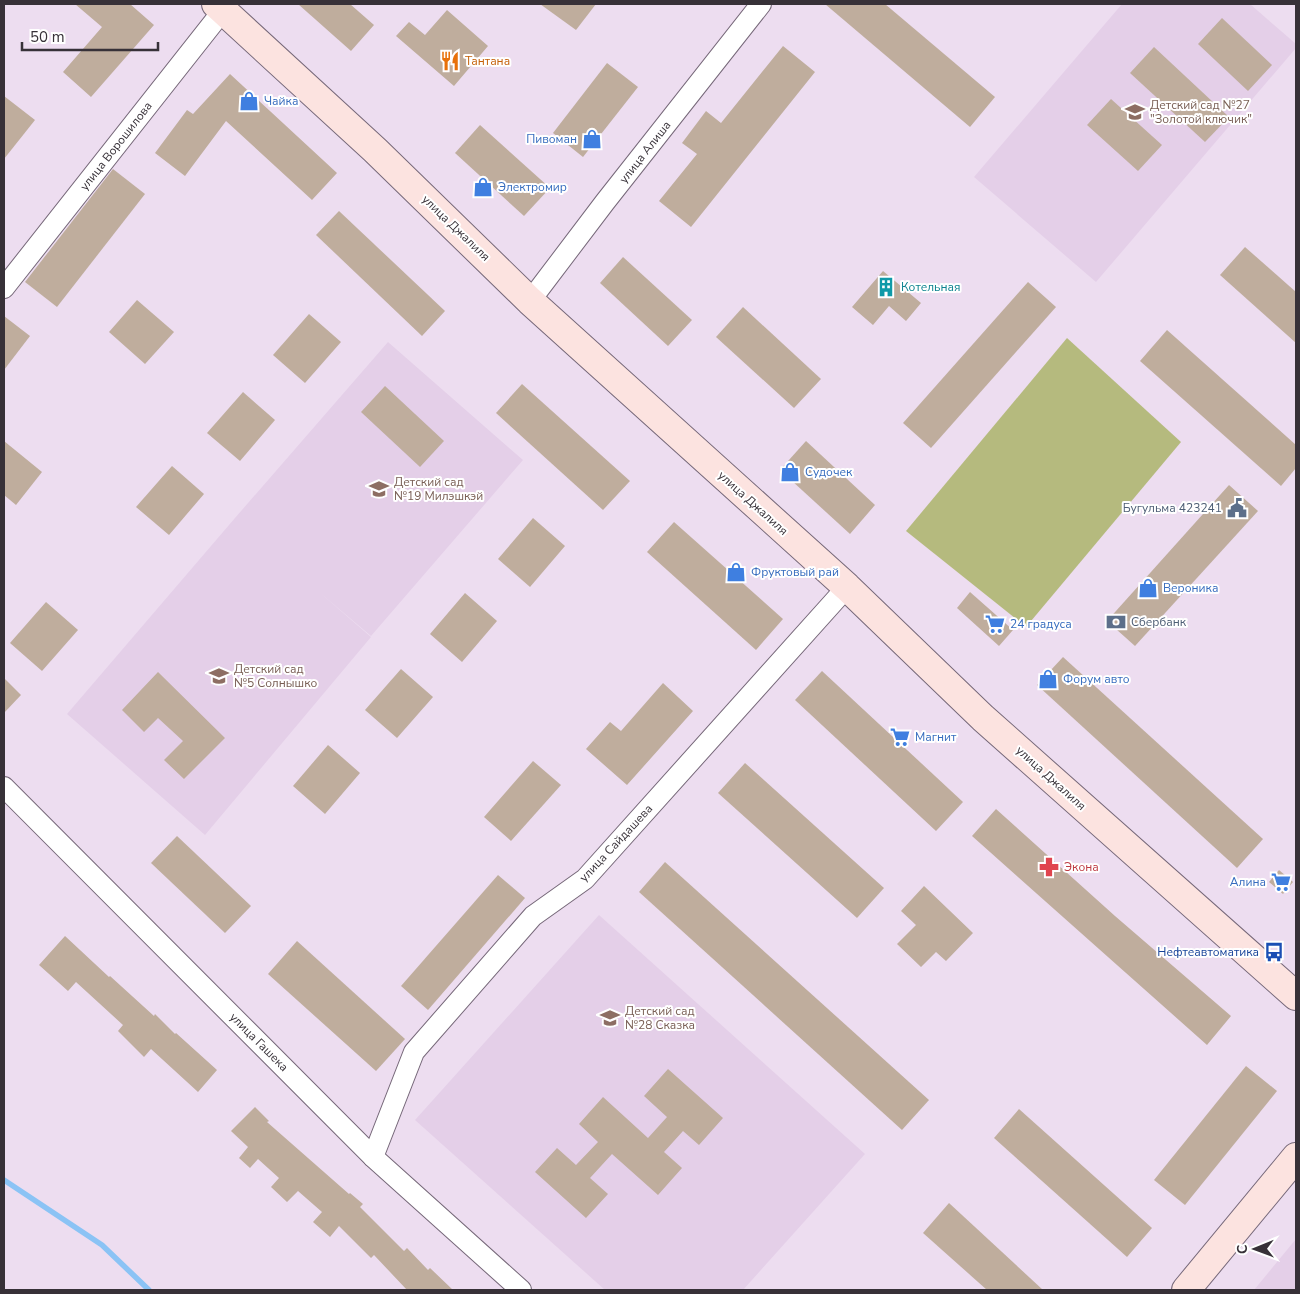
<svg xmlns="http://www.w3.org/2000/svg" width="1300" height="1294" viewBox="0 0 1300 1294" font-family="'Nunito Sans',sans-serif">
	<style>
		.built { fill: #e4cfe8 }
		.green { fill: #b5ba7e }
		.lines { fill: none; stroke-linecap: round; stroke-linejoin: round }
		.stream { stroke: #8bc3f5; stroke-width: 5.5 }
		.building { fill: #bfad9d }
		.street-casing { stroke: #766879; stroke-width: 22 }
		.secondary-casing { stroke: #766879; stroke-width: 30 }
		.street { stroke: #fff; stroke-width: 20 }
		.secondary { stroke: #fce3e0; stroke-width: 28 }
		.labels { text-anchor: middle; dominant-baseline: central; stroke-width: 4; stroke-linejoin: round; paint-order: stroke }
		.food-label { font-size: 12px; fill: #c56008; stroke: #fff; text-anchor: start }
		.shop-label { font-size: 12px; fill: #366cbe; stroke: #fff; text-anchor: start }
		.education-label { font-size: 12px; fill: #785e54; stroke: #fff; text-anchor: start }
		.street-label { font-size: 12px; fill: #373138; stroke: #fff }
		.culture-label { font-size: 12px; fill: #0d838f; stroke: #fff; text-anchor: start }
		.service-label { font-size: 12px; fill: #4e5e75; stroke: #fff; text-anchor: end }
		.health-label { font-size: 12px; fill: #be3a42; stroke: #fff; text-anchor: start }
		.transit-label { font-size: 12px; fill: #164399; stroke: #fff; text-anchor: end }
	</style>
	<rect width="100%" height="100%" fill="#edddf0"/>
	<g class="built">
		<polygon points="1122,4 1250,4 1296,44 1296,48 1096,282 974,177"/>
		<polygon points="388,342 523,460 371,636 319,592 371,637 205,835 67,714 235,518"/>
		<polygon points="599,915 865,1154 743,1290 605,1290 415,1120"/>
		<polygon points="1296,1239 1296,1290 1254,1290"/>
	</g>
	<polygon class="green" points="1067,338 1181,442 1026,627 906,531"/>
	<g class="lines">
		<polyline class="stream" points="4,1180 102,1245 149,1290"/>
	</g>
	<g class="building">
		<polygon points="75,4 130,4 154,25 91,97 63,72 102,27"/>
		<polygon points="298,4 350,4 374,25 351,51"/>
		<polygon points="540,4 596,4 576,30"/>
		<polygon points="825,4 885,4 995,97 970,127"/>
		<polygon points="447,10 488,46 454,86 396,36 409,22 425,35"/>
		<polygon points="1222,18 1272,65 1248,91 1198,44"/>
		<polygon points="783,46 815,72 691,227 659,201 697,154 682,143 706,111 721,123"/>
		<polygon points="1154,47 1229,117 1205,142 1130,73"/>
		<polygon points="607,63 638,87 583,157 553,133"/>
		<polygon points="230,74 337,173 312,200 226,121 185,176 155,153 187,110 193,114"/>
		<polygon points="4,96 35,120 4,159"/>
		<polygon points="1111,99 1162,145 1138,171 1087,125"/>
		<polygon points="480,125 550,188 524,216 455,153"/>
		<polygon points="113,169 145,194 57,307 25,282"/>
		<polygon points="339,211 445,311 422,336 316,235"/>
		<polygon points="1245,247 1296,292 1296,343 1220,275"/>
		<polygon points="623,257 692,320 668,346 600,283"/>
		<polygon points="883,271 921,303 906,321 889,306 873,325 852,307"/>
		<polygon points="1028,282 1056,307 931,448 903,423"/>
		<polygon points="137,300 174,332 145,364 109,332"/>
		<polygon points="743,307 821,379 794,408 716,337"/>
		<polygon points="309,314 341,342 305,383 273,355"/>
		<polygon points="4,316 30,336 4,370"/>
		<polygon points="1167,330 1296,445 1296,468 1281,486 1140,361"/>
		<polygon points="522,384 630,481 603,510 496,413"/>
		<polygon points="385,386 444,441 420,467 361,412"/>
		<polygon points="243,392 275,420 240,461 207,433"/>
		<polygon points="4,441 42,472 16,505 4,495"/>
		<polygon points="806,441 875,505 850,534 780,470"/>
		<polygon points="172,466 204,494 169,535 136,507"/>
		<polygon points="1229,485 1258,511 1135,646 1107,621"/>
		<polygon points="533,518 565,546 530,587 498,559"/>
		<polygon points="674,522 783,619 756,650 647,552"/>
		<polygon points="970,592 1013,630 999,646 957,608"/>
		<polygon points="465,593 497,621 462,662 430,634"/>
		<polygon points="46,602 78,630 42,671 10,643"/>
		<polygon points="1063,657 1263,839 1237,868 1037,685"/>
		<polygon points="401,669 433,697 397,738 365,710"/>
		<polygon points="822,671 963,802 936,831 795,700"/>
		<polygon points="158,672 225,738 184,779 164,760 183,741 158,718 144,732 122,710"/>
		<polygon points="4,678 21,695 4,713"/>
		<polygon points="663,683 693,711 627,785 586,749 610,722 621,731"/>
		<polygon points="328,745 360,773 325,814 293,786"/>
		<polygon points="533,761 561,785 511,841 484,817"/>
		<polygon points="745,763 884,888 857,918 718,793"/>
		<polygon points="996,809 1115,916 1231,1016 1207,1045 972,836"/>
		<polygon points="177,836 251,906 225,933 151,863"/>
		<polygon points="665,862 929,1100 902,1130 639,892"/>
		<polygon points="1279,870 1293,882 1283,894 1269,882"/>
		<polygon points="498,875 525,898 428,1010 401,986"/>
		<polygon points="924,886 973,933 946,961 936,952 921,967 897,944 916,925 901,911"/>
		<polygon points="65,936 109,977 110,976 154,1016 155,1014 175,1034 176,1033 217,1070 198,1092 151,1049 144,1057 118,1031 123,1025 76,982 68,991 39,965"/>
		<polygon points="297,941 405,1039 376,1071 268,974"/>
		<polygon points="1246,1066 1277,1091 1185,1205 1154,1180"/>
		<polygon points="668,1069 723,1118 699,1145 683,1131 664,1152 682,1168 658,1195 612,1154 590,1178 608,1194 586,1218 535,1172 557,1148 576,1165 598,1142 579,1124 603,1097 648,1138 667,1117 644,1096"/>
		<polygon points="255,1107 269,1121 267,1122 349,1194 350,1193 363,1204 360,1207 404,1251 407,1248 428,1270 430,1268 453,1290 407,1290 374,1255 371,1258 339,1226 330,1237 313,1222 322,1212 298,1191 287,1202 271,1187 279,1178 258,1159 250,1168 239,1158 248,1147 231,1131"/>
		<polygon points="1019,1109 1152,1228 1127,1257 994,1138"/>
		<polygon points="949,1203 1043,1290 987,1290 923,1233"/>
	</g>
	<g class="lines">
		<defs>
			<g id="street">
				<polyline points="4,288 228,4"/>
				<polyline points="530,301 605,202 761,4"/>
				<polyline points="4,787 373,1157 521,1290"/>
				<polyline points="373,1157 414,1052 533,916 585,879 847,587"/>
			</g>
			<g id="secondary">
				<polyline points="216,4 375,150 530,301 847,587 983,718 1296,996"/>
				<polyline points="1186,1290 1296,1157"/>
			</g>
		</defs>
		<use href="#street" class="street-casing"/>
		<use href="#secondary" class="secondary-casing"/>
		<use href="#street" class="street"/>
		<use href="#secondary" class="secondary"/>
	</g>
	<defs>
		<symbol id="restaurant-bare" viewBox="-9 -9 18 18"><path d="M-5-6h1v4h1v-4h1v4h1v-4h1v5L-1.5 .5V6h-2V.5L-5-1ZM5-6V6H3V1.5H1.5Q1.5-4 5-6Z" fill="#e8710a" stroke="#fff" stroke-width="2.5" paint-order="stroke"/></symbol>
		<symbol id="shop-bare" viewBox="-9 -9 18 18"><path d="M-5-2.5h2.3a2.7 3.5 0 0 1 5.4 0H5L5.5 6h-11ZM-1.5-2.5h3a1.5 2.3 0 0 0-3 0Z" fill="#3f7fe0" stroke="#fff" stroke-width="2.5" paint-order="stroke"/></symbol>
		<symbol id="school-bare" viewBox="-9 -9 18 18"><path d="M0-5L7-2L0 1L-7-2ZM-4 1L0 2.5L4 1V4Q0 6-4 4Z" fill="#8d6e63" stroke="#fff" stroke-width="2.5" paint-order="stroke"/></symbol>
		<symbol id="building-bare" viewBox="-9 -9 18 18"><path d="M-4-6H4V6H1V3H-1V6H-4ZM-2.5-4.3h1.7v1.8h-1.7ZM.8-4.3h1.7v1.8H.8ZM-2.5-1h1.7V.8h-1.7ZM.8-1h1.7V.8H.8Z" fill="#0f9aa8" stroke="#fff" stroke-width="2.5" paint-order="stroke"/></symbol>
		<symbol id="civic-bare" viewBox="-9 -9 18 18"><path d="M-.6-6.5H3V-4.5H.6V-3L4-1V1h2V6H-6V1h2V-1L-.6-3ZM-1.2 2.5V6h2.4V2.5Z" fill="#5c6f8a" stroke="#fff" stroke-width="2.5" paint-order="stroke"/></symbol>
		<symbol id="bank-bare" viewBox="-9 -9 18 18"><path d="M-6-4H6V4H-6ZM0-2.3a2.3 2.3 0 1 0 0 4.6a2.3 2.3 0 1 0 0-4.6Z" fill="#5c6f8a" stroke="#fff" stroke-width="2.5" paint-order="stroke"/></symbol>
		<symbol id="supermarket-bare" viewBox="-9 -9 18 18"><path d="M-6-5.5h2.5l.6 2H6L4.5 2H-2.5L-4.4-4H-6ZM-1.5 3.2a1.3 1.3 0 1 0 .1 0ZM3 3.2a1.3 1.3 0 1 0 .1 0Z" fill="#3f7fe0" stroke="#fff" stroke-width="2.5" paint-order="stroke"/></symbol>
		<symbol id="pharmacy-bare" viewBox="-9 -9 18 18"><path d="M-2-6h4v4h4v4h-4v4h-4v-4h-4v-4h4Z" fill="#e0444e" stroke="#fff" stroke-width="2.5" paint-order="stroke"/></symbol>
		<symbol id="bus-bare" viewBox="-9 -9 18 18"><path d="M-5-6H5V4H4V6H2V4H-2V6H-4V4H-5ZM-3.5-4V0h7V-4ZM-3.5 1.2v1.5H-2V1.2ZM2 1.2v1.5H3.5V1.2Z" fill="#1a4fb4" stroke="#fff" stroke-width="2.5" paint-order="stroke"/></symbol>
	</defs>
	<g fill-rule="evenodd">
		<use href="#restaurant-bare" x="436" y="47" width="28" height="28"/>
		<use href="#shop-bare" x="235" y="87" width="28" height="28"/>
		<use href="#school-bare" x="1121" y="98" width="28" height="28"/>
		<use href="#shop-bare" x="578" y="125" width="28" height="28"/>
		<use href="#shop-bare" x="469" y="173" width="28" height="28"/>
		<use href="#building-bare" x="872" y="273" width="28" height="28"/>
		<use href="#shop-bare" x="776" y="458" width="28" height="28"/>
		<use href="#school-bare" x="365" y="475" width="28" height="28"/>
		<use href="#civic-bare" x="1223" y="494" width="28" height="28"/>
		<use href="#shop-bare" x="722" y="558" width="28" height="28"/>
		<use href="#shop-bare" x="1134" y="574" width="28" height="28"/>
		<use href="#bank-bare" x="1102" y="608" width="28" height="28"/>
		<use href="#supermarket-bare" x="981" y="610" width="28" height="28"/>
		<use href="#school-bare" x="205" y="662" width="28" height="28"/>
		<use href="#shop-bare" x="1034" y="665" width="28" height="28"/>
		<use href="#supermarket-bare" x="886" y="723" width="28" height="28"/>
		<use href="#pharmacy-bare" x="1035" y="853" width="28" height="28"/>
		<use href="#supermarket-bare" x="1267" y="868" width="28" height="28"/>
		<use href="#bus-bare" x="1260" y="938" width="28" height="28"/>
		<use href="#school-bare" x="596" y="1004" width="28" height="28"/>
	</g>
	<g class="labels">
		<g class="food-label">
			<text x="465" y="61">Тантана</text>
		</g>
		<g class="shop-label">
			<text x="264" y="101">Чайка</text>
			<text x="577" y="139" text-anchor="end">Пивоман</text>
			<text x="498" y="187">Электромир</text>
			<text x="805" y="472">Судочек</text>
			<text x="751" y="572">Фруктовый рай</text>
			<text x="1163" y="588">Вероника</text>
			<text x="1010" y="624">24 градуса</text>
			<text x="1063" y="679">Форум авто</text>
			<text x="915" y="737">Магнит</text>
			<text x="1266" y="882" text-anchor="end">Алина</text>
		</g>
		<g class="education-label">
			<text x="1150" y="105">Детский сад №27<tspan x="1150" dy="14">"Золотой ключик"</tspan></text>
			<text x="394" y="482">Детский сад<tspan x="394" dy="14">№19 Милэшкэй</tspan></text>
			<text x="234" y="669">Детский сад<tspan x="234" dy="14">№5 Солнышко</tspan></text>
			<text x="625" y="1011">Детский сад<tspan x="625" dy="14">№28 Сказка</tspan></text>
		</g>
		<g class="street-label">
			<text transform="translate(116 146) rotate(-52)">улица Ворошилова</text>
			<text transform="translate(645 152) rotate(-52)">улица Алиша</text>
			<text transform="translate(456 228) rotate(44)">улица Джалиля</text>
			<text transform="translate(753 503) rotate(42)">улица Джалиля</text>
			<text transform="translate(1051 778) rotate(42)">улица Джалиля</text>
			<text transform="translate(616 843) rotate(-47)">улица Сайдашева</text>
			<text transform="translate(259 1042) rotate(45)">улица Гашека</text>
		</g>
		<g class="culture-label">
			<text x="901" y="287">Котельная</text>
		</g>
		<g class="service-label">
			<text x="1222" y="508">Бугульма 423241</text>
			<text x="1131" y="622" text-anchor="start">Сбербанк</text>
		</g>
		<g class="health-label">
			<text x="1064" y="867">Экона</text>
		</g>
		<g class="transit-label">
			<text x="1259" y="952">Нефтеавтоматика</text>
		</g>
	</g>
	<rect width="1300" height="1294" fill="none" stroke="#373138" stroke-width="10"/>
	<g transform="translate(1255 1249) rotate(269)" stroke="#ffffff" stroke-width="4" paint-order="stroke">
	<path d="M0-4L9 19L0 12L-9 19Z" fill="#373138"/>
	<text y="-8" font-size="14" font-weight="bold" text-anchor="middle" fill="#373138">С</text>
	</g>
	<path d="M22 42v8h136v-8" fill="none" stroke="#373138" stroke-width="2.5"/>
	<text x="30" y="42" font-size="15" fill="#373138" stroke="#ffffff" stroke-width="4" paint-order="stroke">50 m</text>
</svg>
